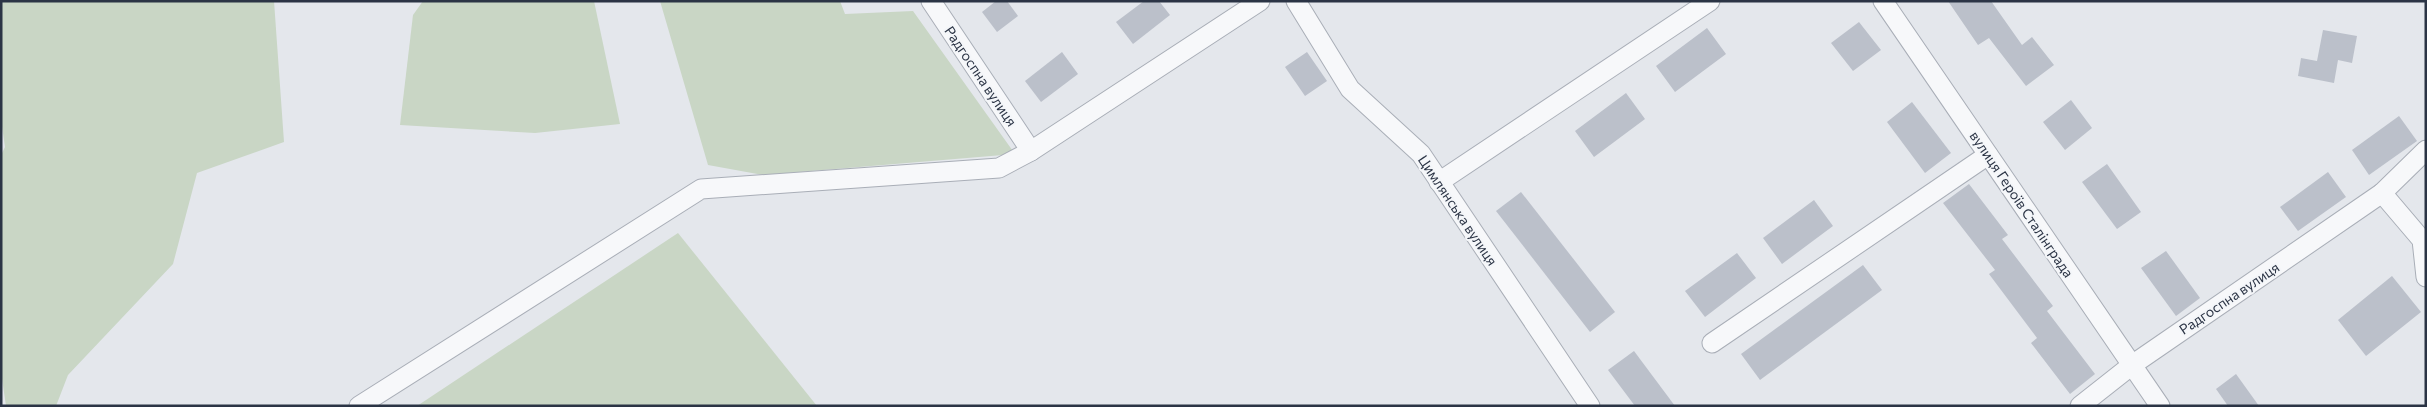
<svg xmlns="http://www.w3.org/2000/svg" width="2427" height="407" viewBox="0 0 2427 407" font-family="Commissioner,sans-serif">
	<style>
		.green { fill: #c9d6c5 }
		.building { fill: #bbc0ca }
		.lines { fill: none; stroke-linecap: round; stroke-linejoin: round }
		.minor-casing { stroke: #a9aeb7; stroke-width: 21 }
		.minor { stroke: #f7f8fa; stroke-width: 19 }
		.labels { text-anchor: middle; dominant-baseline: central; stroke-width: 4; stroke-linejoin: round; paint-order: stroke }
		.street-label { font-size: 14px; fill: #2b3445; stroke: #f4f6f9 }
	</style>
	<rect width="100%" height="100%" fill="#e4e7ec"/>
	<g class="green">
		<polygon points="1,1 274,1 284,142 197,173 173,264 68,375 56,406 6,406 1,372 1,155 5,147 1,120"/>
		<polygon points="423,1 594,1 620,124 535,133 400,125 413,15"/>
		<polygon points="660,1 840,1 845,14 913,11 1015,154 763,175 708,165"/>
		<polygon points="678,233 817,406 417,406"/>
	</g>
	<g class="building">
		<polygon points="996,1 1007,1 1018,16 997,32 982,12"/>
		<polygon points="1144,1 1159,1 1170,15 1133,44 1116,22"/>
		<polygon points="1948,1 1991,1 2022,45 2032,37 2054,65 2026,86 1989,38 1978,45"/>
		<polygon points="1859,22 1881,50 1853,71 1831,43"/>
		<polygon points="1707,28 1726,54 1675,92 1656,66"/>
		<polygon points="2323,30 2357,36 2352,63 2338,60 2334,83 2298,76 2301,58 2317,61"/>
		<polygon points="1062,52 1078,74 1041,102 1025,81"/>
		<polygon points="1307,52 1327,81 1305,96 1285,67"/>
		<polygon points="1626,93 1645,119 1594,157 1575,131"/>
		<polygon points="2071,100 2092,128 2065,150 2043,122"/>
		<polygon points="1912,102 1951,153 1925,173 1887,122"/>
		<polygon points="2399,116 2417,141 2369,175 2352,150"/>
		<polygon points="2107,164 2141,212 2117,229 2082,182"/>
		<polygon points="2328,172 2346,197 2298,231 2280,207"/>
		<polygon points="1969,184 2008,235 2002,239 2053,306 2047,311 2095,374 2070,394 2031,343 2037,338 1989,274 1995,270 1943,203"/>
		<polygon points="1521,192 1615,312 1590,332 1496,211"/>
		<polygon points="1814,200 1833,226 1782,264 1763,238"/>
		<polygon points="2166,251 2200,298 2176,316 2141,268"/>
		<polygon points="1737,253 1756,278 1705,317 1685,291"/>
		<polygon points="1863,265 1882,290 1760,380 1741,354"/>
		<polygon points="2392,276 2421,312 2366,356 2338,320"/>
		<polygon points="1634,351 1675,406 1635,406 1608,370"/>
		<polygon points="2236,374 2259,406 2228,406 2216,389"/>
	</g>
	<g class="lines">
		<defs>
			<g id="minor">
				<polyline points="931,1 1031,151"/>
				<polyline points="1296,1 1350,89 1421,154 1590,406"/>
				<polyline points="1883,1 2160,406"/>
				<polyline points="2426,150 2382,193 2422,240 2426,277"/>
				<polyline points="1439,182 1710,1"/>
				<polyline points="1712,343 1988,155"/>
				<polyline points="359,406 701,189 999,168 1031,151 1260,1"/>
				<polyline points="2080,406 2132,365 2382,193"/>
			</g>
		</defs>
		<use href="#minor" class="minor-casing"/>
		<use href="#minor" class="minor"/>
	</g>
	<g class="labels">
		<g class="street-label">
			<text transform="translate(981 76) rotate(56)">Радгоспна вулиця</text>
			<text transform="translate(2022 204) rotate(56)">вулиця Героїв Сталінграда</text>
			<text transform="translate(1458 210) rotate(56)">Цимлянська вулиця</text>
			<text transform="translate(2229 298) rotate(-34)">Радгоспна вулиця</text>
		</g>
	</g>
	<rect width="2427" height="407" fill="none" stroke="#2b3445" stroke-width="5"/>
</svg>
